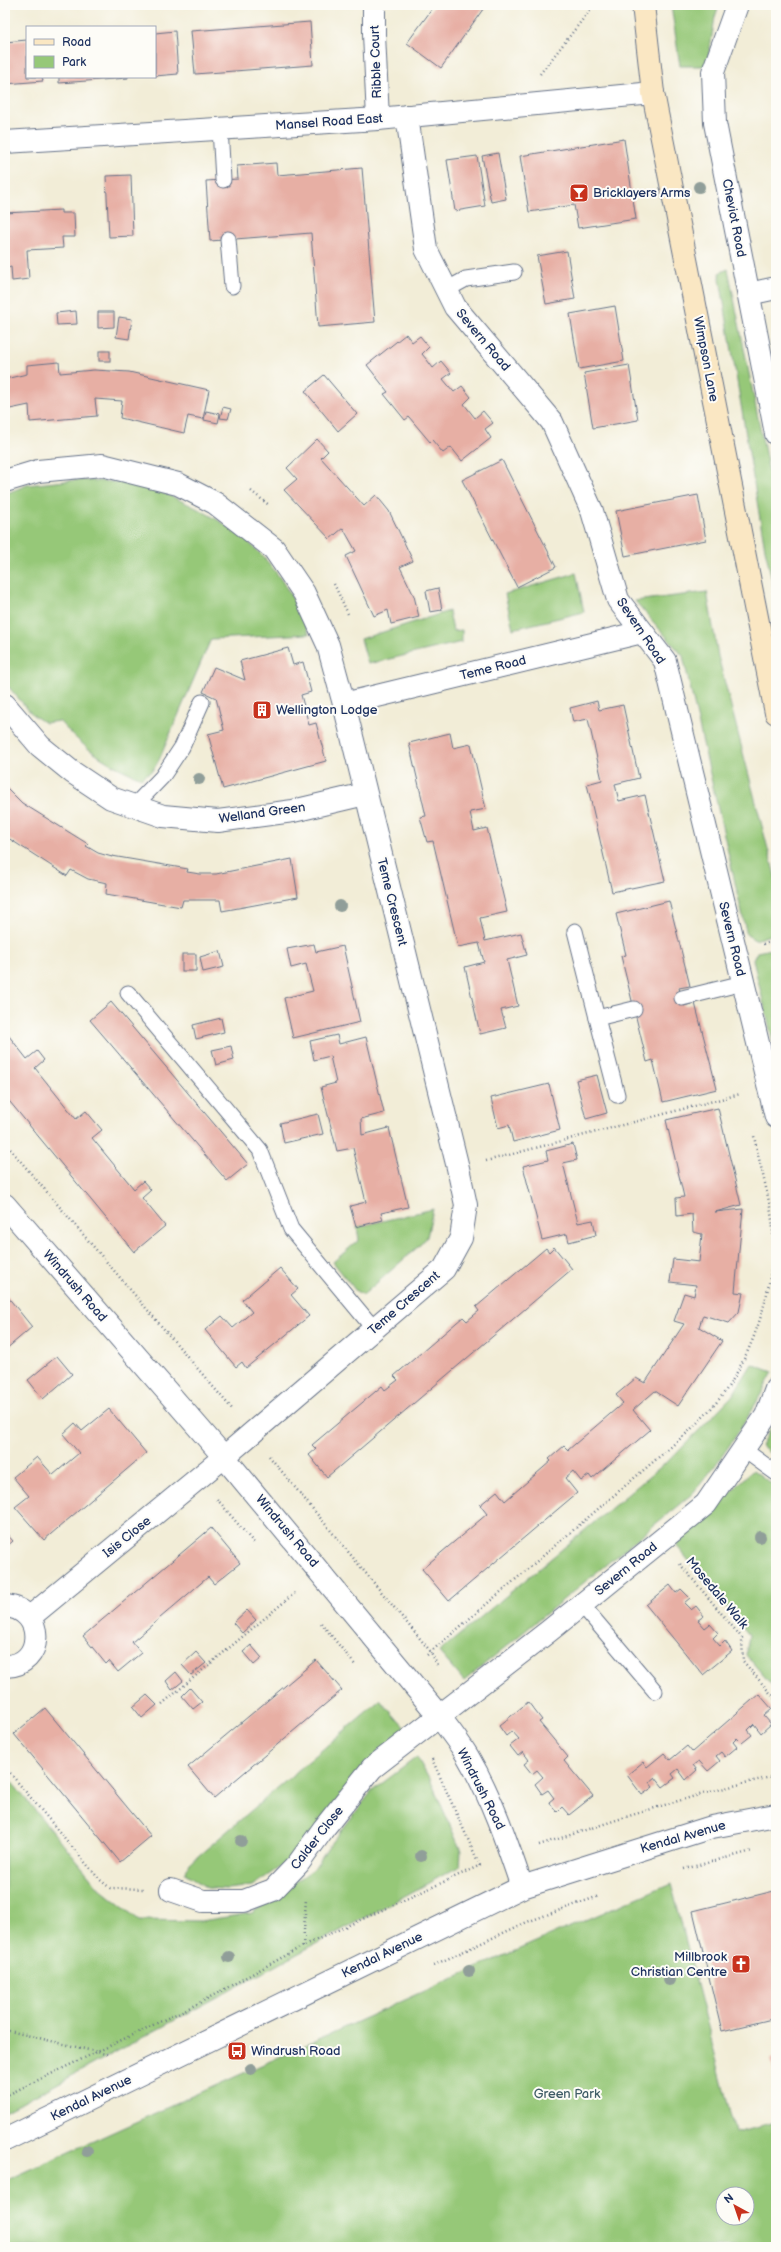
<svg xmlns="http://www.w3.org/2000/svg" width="781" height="2252" viewBox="0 0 781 2252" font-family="'Balsamiq Sans',sans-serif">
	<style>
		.green { fill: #96c878; stroke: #587c6b; fill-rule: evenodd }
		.building { fill: #e7afa4 }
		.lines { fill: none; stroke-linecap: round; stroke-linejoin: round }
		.lane-casing { stroke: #667288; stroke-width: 17 }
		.street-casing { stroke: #667288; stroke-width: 24 }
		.secondary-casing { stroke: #667288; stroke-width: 24 }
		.path { stroke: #667288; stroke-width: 2.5; stroke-dasharray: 1 3; stroke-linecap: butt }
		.lane { stroke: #fff; stroke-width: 15 }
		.street { stroke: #fff; stroke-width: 22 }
		.secondary { stroke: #fae7c3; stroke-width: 22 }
		.tree { fill: #909e99 }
		.labels { text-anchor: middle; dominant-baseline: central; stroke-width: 4; stroke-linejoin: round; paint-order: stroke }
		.street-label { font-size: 13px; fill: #1b2f5e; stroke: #fdfcf7 }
		.poi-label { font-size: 13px; fill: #1b2f5e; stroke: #fdfcf7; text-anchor: start }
		.park-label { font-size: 13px; fill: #405d66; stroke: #fdfcf7 }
	</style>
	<rect width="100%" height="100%" fill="#fdfcf7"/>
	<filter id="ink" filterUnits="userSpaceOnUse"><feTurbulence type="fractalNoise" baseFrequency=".025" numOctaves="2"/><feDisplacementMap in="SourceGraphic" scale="8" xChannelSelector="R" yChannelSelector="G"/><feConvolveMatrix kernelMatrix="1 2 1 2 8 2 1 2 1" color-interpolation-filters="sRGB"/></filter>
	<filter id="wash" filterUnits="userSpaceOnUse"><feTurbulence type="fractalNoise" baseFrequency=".012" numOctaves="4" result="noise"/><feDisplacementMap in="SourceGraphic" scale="16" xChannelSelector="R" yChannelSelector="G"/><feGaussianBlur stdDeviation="0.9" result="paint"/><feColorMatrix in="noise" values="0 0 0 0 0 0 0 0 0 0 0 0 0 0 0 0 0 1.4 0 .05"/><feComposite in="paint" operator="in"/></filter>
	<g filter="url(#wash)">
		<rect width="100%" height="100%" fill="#f2edd7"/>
		<g class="green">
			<polygon points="671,5 719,5 715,17 707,66 680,66"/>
			<polygon points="728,269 776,507 776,599 765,549 719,273"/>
			<path d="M75 480C94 481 114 481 133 484 152 487 171 496 188 504 251 534 283 569 309 634L211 639 159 760 153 770 141 778C105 763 86 750 59 721L45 723 33 715 5 683V494L27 485Z"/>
			<polygon points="576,573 584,612 513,629 505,594"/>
			<polygon points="707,592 718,656 776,880 776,933 755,940 747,935 683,656 635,601"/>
			<polygon points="449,611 453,631 462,630 462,642 368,664 361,639"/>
			<polygon points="776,948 776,1054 753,960 757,952"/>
			<polygon points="433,1209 427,1237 420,1245 363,1295 356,1291 333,1262 359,1240 357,1227"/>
			<path d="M752 1364 773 1372C750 1416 725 1456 692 1494L464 1681 439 1652 676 1454 732 1396Z"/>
			<polygon points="776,1419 776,1458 761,1446"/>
			<polygon points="753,1470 776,1487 776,1690 746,1655 749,1635 676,1545 679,1538 715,1508"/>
			<polygon points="380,1700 406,1729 289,1861 252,1886 227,1889 207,1888 185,1873 190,1863"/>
			<polygon points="417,1757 433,1786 461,1851 460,1866 5,2112 5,1774 100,1889 139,1920 201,1921 252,1913 315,1868 328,1848 372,1791"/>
			<path d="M671 1883 735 2132 776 2122V2247H5V2181L469 1971ZM723 2194H747V2218H723Z"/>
		</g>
		<g id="blocks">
			<g class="building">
				<polygon points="435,5 486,5 441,68 407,43"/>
				<polygon points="310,22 313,65 195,74 191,31"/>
				<polygon points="175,31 178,74 155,76 155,33"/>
				<polygon points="27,40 27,77 42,77 43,81 5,84 5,42"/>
				<polygon points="59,77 128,77 128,78 59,83"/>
				<polygon points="624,139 636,219 578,228 574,205 529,212 520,156"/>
				<polygon points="498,153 506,199 491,202 482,156"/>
				<polygon points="477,156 485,206 455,211 447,160"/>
				<polygon points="276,163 277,175 362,168 375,322 318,327 311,233 210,241 206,181 238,179 237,166"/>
				<polygon points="131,175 133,236 109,237 106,176"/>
				<polygon points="61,210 61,213 74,213 75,237 62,237 63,248 27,250 29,279 12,281 11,267 5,268 5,213"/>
				<polygon points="567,251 575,299 546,304 537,256"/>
				<polygon points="615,306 624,361 579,369 570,314"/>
				<polygon points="76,311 77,324 57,325 56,313"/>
				<polygon points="98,312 114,312 114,327 98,328"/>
				<polygon points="119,317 132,319 129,339 116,337"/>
				<polygon points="406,334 412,342 420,336 429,347 422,354 427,360 433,368 441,361 451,373 443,379 448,385 454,392 462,386 471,397 464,404 475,418 483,411 493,423 485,429 491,438 462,461 451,447 443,453 432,440 430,442 409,417 405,420 384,394 388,392 367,365"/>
				<rect x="99" y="351" width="11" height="10"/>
				<polygon points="59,362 60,373 94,370 129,372 209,390 203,419 188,416 184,433 120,418 122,401 95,399 97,416 30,422 29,405 5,410 5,379 27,374 27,365"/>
				<polygon points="629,365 638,420 593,428 584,373"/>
				<polygon points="324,375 357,414 338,431 305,391"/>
				<polygon points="223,407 231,409 228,419 220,418"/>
				<polygon points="206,411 220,414 218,423 204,420"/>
				<polygon points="317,439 328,451 321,458 364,506 376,495 389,511 413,561 400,567 414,596 419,617 391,624 388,610 374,616 346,556 356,551 343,528 330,539 284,490 297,479 287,468"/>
				<polygon points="502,460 556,567 517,587 462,480"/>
				<polygon points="698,495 706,540 625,556 616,511"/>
				<polygon points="438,588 442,610 430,612 426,591"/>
				<polygon points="288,648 293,665 303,662 311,692 301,695 309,725 316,723 326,761 223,789 208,734 224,730 216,698 203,692 214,667 245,680 240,661"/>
				<polygon points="597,701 599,710 623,705 639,778 615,784 617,793 619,801 645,795 665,881 612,892 587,784 602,780 588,719 573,722 570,708"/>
				<polygon points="450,733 453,748 471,744 486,809 470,812 474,831 487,828 507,912 480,918 485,941 521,933 527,955 507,960 518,1006 501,1010 506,1028 480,1034 465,967 484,962 479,943 458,947 433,841 427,842 420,817 426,816 409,743"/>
				<polygon points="5,786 22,803 88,844 86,846 98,853 112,857 112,856 188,869 187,872 200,874 216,874 292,859 298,897 222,911 220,900 183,900 181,907 106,894 107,883 88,879 71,870 67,876 5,836 5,830 8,825 5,822"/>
				<polygon points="669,901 690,986 679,988 684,1006 695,1003 717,1089 663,1102 653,1060 647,1062 621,956 626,955 616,914"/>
				<polygon points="314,944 316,952 343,946 360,1022 293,1038 284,998 313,991 306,964 291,968 287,949"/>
				<polygon points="220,951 224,967 203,972 200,957"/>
				<rect x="182" y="954" width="14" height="17"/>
				<polygon points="111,1002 248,1164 227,1181 90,1020"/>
				<polygon points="221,1018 224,1032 196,1039 193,1025"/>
				<polygon points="5,1031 27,1059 37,1051 44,1060 35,1068 76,1119 86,1111 102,1130 92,1138 134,1189 143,1181 151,1190 142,1198 165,1226 134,1252 5,1096"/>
				<polygon points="337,1035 339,1044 366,1037 384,1113 361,1119 362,1135 389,1128 408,1207 381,1213 383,1220 356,1227 350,1206 366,1202 353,1148 337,1151 321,1087 336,1083 330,1056 314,1060 310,1041"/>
				<polygon points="231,1046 234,1060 216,1065 212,1050"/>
				<polygon points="597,1075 607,1113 586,1119 576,1080"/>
				<polygon points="549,1084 560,1130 513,1142 509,1125 498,1128 491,1098"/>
				<polygon points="718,1108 741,1205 715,1212 743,1209 735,1292 743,1293 739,1312 729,1323 703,1315 699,1327 722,1341 678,1406 655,1391 633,1410 650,1430 592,1479 589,1475 581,1481 573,1471 565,1478 577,1493 449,1601 422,1569 487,1514 480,1505 497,1491 505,1501 551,1461 549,1459 564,1446 568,1450 623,1403 616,1395 636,1378 645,1383 684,1324 674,1321 684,1293 694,1296 696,1285 670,1282 673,1259 699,1262 702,1234 693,1232 692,1214 677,1216 676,1198 684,1197 666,1120"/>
				<polygon points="318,1114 323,1134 284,1143 280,1123"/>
				<polygon points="573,1144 577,1160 563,1163 578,1223 593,1220 596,1235 569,1242 567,1234 542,1240 523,1166 548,1160 546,1151"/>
				<polygon points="554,1247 572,1269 327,1477 309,1455 316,1449 312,1445 382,1386 385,1390 398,1380 394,1376 463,1317 467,1321 479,1311 476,1307 546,1248 549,1252"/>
				<polygon points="280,1268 298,1289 291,1295 309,1316 246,1368 242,1362 236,1367 205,1330 222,1316 233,1328 252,1312 242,1300"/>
				<polygon points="7,1296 32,1327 5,1350 5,1298"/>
				<polygon points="57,1356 72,1374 43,1399 28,1380"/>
				<polygon points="109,1409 146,1453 44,1540 15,1507 29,1496 13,1477 37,1457 53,1475 79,1453 63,1434 75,1423 82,1431"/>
				<polygon points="211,1528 240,1563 214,1584 208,1577 132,1642 141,1653 118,1672 109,1661 106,1664 83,1636"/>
				<polygon points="5,1532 13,1541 5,1548"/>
				<polygon points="670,1585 676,1593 681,1589 690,1598 684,1603 691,1610 696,1606 704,1616 698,1620 705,1628 710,1624 718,1633 713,1638 720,1646 725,1641 732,1651 703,1675 646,1605"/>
				<polygon points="247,1610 256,1620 242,1633 233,1623"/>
				<polygon points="251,1645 262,1658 254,1665 243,1652"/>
				<polygon points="196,1652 206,1663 191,1675 182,1665"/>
				<polygon points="316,1660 342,1690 214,1798 188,1767"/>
				<polygon points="176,1672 183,1681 172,1690 166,1681"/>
				<polygon points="190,1688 202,1702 193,1709 182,1696"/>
				<polygon points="759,1694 772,1709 764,1716 771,1724 761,1733 754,1724 748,1730 752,1735 742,1743 737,1738 733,1742 737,1747 725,1757 721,1752 716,1756 720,1761 708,1771 699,1761 693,1765 697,1770 686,1780 678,1769 672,1774 675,1778 663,1787 655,1777 649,1782 653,1787 642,1795 627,1775 643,1762 647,1767 664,1753 670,1760 687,1746 692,1752"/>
				<polygon points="147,1695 157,1705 142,1718 133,1707"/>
				<polygon points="528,1702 542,1720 539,1722 568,1757 564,1761 593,1796 569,1815 562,1807 557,1812 549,1802 554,1798 548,1790 542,1794 535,1784 543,1777 537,1770 532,1774 524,1764 529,1760 523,1752 518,1756 510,1746 519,1739 512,1731 506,1736 499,1726"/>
				<polygon points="45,1708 151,1836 120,1862 14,1734"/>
				<polygon points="774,1891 776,1897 776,2018 722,2031 693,1911"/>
				<polygon points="776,2058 776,2078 775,2078 771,2059"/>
			</g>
		</g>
	</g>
	<g filter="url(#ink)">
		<use href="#blocks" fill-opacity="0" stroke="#667288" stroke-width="1"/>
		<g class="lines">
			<defs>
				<g id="lane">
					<polyline points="220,128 223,180"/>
					<polyline points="228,239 232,286"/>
					<polyline points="446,290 466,279 514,272"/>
					<polyline points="134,806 162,777 182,747 202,702"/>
					<polyline points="575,931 597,1018 634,1009"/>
					<polyline points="128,993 260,1150 291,1229 374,1329"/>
					<polyline points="682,998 743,983"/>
					<polyline points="597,1018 617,1095"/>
					<polyline points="743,1449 776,1473"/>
					<polyline points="582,1605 655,1691"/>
				</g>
				<g id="street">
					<polyline points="374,5 374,34 378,119"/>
					<polyline points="737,5 713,72 715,123 776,434"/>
					<polyline points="407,116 426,249 455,307 552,422 592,511 618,600 665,661 776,1117"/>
					<polyline points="5,142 378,119 653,93"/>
					<polyline points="749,294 776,288"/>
					<polyline points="5,481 38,471 102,465 178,484 215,503 274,549 304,593 328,645 344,704 458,1168 466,1205 461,1238 444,1269 224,1457 30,1617"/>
					<polyline points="344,704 642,632"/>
					<polyline points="5,705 40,746 72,772 111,798 163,816 218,821 293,811 365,794"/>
					<path d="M5 1205 224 1457 440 1717C449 1730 460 1743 468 1757 492 1798 507 1843 522 1887"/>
					<path d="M5 1606C47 1609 44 1667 5 1666"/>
					<polyline points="171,1890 203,1901 244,1901 273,1890 298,1864 324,1828 372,1768 549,1631 706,1504 766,1416 776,1389"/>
					<polyline points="5,2140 522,1887 712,1827 776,1815"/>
				</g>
				<polyline id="secondary" points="643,5 653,93 776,713"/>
			</defs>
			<use href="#lane" class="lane-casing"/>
			<use href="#street" class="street-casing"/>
			<use href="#secondary" class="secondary-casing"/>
			<g class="path">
				<polyline points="540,74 594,5"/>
				<polyline points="251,491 269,505"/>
				<polyline points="334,584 349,616"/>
				<polyline points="763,944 776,941"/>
				<polyline points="5,1143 233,1410"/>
				<polyline points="486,1161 740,1094"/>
				<polyline points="269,1456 431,1652 437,1665"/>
				<polyline points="217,1499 254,1543"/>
				<polyline points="680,1564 742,1638 743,1661 776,1700"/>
				<polyline points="321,1623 356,1666"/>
				<path d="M427 1655 687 1433C701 1419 715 1406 726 1390 756 1346 775 1285 773 1231 771 1200 760 1167 754 1136"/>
				<polyline points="162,1704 296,1592"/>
				<polyline points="432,1759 480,1866"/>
				<polyline points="5,1767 99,1879 110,1888 143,1889"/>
				<path d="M539 1845C617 1820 695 1793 776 1776"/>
				<polyline points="684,1869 752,1851"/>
				<polyline points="303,1946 306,1899"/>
				<polyline points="434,1965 527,1922 599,1896"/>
				<polyline points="5,2030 110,2055"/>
				<polyline points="5,2096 201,2002 303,1946 483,1864"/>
			</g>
			<use href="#lane" class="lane"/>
			<use href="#street" class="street"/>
			<use href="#secondary" class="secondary"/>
		</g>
		<g class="tree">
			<circle cx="699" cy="187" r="6"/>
			<circle cx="199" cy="779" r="6"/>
			<circle cx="340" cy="906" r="6"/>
			<circle cx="760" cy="1537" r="6"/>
			<circle cx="241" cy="1841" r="6"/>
			<circle cx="421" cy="1856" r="6"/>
			<circle cx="229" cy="1957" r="6"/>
			<circle cx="469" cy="1971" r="6"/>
			<circle cx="669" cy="1980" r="6"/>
			<circle cx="251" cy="2069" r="6"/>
			<circle cx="87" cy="2151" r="6"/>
		</g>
	</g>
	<defs>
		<symbol id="bar-square" viewBox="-11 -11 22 22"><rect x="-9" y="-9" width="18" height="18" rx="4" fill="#c8321e" stroke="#fdfcf7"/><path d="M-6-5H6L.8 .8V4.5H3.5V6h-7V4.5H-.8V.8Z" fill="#fff"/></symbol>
		<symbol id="building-square" viewBox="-11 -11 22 22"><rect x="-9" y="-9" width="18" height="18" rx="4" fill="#c8321e" stroke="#fdfcf7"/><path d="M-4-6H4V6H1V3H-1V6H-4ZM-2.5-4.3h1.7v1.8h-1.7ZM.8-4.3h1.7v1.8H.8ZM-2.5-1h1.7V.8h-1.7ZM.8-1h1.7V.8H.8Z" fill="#fff"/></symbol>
		<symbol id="church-square" viewBox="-11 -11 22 22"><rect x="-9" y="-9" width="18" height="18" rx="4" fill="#c8321e" stroke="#fdfcf7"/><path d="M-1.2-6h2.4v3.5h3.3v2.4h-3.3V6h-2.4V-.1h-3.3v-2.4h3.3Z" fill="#fff"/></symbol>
		<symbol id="bus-square" viewBox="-11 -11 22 22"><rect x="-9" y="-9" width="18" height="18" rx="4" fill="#c8321e" stroke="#fdfcf7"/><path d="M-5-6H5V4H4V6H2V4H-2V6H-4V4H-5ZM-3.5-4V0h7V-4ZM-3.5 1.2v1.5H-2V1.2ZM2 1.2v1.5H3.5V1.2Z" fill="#fff"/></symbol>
	</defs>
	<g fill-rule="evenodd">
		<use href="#bar-square" x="568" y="182" width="22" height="22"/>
		<use href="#building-square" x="251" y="699" width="22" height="22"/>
		<use href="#church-square" x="730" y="1953" width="22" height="22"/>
		<use href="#bus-square" x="226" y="2040" width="22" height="22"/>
	</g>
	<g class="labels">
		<g class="street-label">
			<text transform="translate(376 62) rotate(-92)">Ribble Court</text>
			<text transform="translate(329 122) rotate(-4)">Mansel Road East</text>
			<text transform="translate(734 218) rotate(79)">Cheviot Road</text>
			<text transform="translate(483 340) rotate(50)">Severn Road</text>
			<text transform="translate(706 359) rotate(79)">Wimpson Lane</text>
			<text transform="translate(641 631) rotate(56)">Severn Road</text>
			<text transform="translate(493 668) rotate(-14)">Teme Road</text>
			<text transform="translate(262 813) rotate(-8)">Welland Green</text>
			<text transform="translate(392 902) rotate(76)">Teme Crescent</text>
			<text transform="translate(732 939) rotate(76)">Severn Road</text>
			<text transform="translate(75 1286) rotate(49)">Windrush Road</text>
			<text transform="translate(404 1303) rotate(-41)">Teme Crescent</text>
			<text transform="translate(287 1531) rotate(50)">Windrush Road</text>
			<text transform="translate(127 1537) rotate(-39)">Isis Close</text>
			<text transform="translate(626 1569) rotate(-39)">Severn Road</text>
			<text transform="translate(717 1593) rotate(50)">Mosedale Walk</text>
			<text transform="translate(481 1789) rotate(63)">Windrush Road</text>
			<text transform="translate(683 1837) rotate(-16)">Kendal Avenue</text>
			<text transform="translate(317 1838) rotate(-52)">Calder Close</text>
			<text transform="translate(382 1955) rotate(-26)">Kendal Avenue</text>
			<text transform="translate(91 2098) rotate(-26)">Kendal Avenue</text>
		</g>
		<g class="poi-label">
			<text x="593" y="193">Bricklayers Arms</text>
			<text x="276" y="710">Wellington Lodge</text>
			<text x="727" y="1957" text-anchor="end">Millbrook<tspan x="727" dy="15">Christian Centre</tspan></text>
			<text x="251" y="2051">Windrush Road</text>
		</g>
		<g class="park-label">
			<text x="567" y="2094">Green Park</text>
		</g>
	</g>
	<rect width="781" height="2252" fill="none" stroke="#fdfcf7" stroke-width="20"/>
	<rect x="26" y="26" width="130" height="52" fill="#fdfcf7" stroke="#a3aaba"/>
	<rect x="34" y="39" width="20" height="6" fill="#fae7c3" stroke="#a3aaba"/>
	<text x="62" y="46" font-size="12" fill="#1b2f5e">Road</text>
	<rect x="34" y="56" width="20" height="12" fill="#96c878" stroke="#a3aaba"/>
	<text x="62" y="66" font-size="12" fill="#1b2f5e">Park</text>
	<g transform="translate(735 2206) rotate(320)"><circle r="19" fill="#fdfcf7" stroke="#a3aaba"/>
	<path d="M0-3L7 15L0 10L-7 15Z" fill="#c8321e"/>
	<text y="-6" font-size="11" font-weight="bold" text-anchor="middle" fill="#1b2f5e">N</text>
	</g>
</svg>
